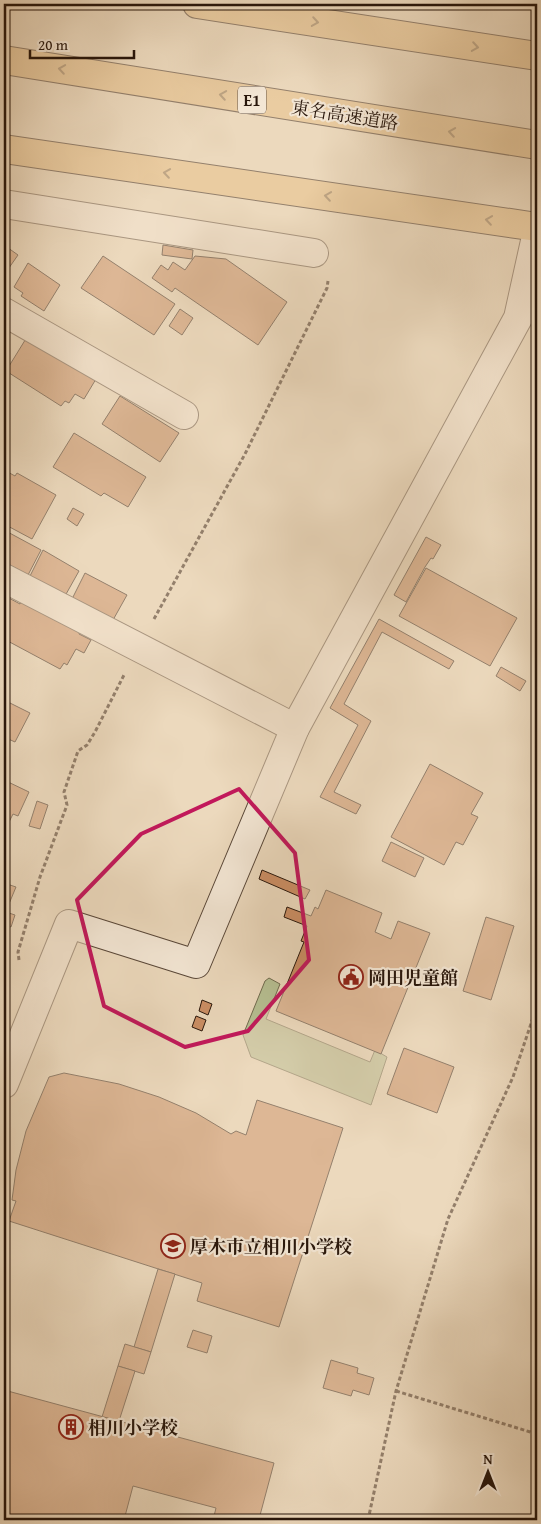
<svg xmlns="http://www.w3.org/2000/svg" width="541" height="1524" viewBox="0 0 541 1524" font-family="'Gentium Book Plus','Noto Serif JP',serif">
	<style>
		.green { fill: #b6bf92; stroke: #6f6a4e }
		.building { fill: #cb8e64; stroke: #28160b }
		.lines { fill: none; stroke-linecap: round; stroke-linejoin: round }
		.minor-casing { stroke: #594738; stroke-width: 30 }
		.motorway-casing { stroke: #28160b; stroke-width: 30 }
		.path { stroke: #28160b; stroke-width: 3; stroke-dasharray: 4 2.5; stroke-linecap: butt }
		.minor { stroke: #f3e6d4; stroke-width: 28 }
		.motorway { stroke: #e6bc7e; stroke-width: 28 }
		.oneway { stroke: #876944 }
		.marked { fill: none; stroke: #c2185b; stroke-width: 4; stroke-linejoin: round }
		.labels { text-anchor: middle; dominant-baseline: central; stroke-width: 4.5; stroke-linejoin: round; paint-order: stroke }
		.shield { fill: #f3e6d4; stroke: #655447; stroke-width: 1 }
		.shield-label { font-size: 16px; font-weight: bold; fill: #28160b }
		.street-label { font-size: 18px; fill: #28160b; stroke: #f3e6d4 }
		.poi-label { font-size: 18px; font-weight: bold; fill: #28160b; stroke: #f3e6d4; text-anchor: start }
	</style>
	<rect width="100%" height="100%" fill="#ecd9bd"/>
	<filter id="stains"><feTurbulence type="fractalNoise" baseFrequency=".004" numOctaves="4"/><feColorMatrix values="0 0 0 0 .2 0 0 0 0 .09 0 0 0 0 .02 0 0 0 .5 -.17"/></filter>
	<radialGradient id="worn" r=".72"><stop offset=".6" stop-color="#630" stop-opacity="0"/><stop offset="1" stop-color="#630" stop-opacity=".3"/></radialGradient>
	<polygon class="green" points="269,978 280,984 266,1019 370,1062 375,1050 387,1057 371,1105 251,1057 243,1035 265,981"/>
	<g class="building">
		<polygon points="4,245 18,255 4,275"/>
		<polygon points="163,245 193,250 192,259 162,255"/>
		<polygon points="103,256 175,304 154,335 81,288"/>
		<polygon points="195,256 226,259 287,302 258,345 175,288 172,292 152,278 161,265 168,270 173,262 185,270"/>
		<polygon points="28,263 60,285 44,311 21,296 23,293 14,287"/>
		<polygon points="180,309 193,318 182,335 169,326"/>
		<polygon points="27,337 96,379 84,399 75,394 69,403 65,401 61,406 6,371"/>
		<polygon points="120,396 179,433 160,462 102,424"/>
		<polygon points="74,433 146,477 128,507 104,493 101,496 53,467"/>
		<polygon points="4,470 15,476 17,473 56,495 32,539 4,524"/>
		<polygon points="73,508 84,514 77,526 67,519"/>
		<polygon points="4,530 41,550 28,575 4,562"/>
		<polygon points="426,537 441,545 433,559 431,558 425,567 406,602 394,595"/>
		<polygon points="43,550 79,571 65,596 30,576"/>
		<polygon points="426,568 517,618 490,666 399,616"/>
		<polygon points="85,573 127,595 113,620 72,599"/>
		<polygon points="7,597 20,604 22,599 80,630 79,634 91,640 84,653 76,649 67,665 64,663 60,669 4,639 4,603"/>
		<polygon points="379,619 454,661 449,669 382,632 344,704 371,721 334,792 361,805 356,814 320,797 358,725 330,708"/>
		<polygon points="501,667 526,681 520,691 496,676"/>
		<polygon points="4,700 30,713 15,742 4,737"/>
		<polygon points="430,764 483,793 471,814 478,817 463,845 456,842 444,865 391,837"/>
		<polygon points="4,780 29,792 18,816 13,814 4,832"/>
		<polygon points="37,801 48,805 40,829 29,826"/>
		<polygon points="391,842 424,858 415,877 382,861"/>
		<polygon points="262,870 310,890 305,899 259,879"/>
		<polygon points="4,883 16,887 6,911 4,910"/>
		<polygon points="326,890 382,913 375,932 391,939 398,921 430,933 381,1054 276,1011 304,942 301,941 307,926 284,917 287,907 311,916 315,907 318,909"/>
		<polygon points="6,912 15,915 11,927 4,925"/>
		<polygon points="486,917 514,926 491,1000 463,991"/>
		<polygon points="202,1000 212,1004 208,1015 199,1011"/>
		<polygon points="196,1016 206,1020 202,1031 192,1027"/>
		<polygon points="404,1048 454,1067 437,1113 387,1094"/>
		<polygon points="64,1073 119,1084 159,1097 196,1113 231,1134 236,1131 246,1135 257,1100 343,1128 279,1327 197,1301 202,1283 9,1221 16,1201 12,1200 16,1170 26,1131 49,1077"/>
		<polygon points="158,1269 175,1274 151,1352 134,1347"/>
		<polygon points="193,1330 212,1336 207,1353 187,1347"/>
		<polygon points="125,1344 151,1352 144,1374 118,1366"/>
		<polygon points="331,1360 358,1368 357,1373 374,1378 369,1395 353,1390 351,1396 323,1388"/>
		<polygon points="118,1366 135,1371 119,1421 102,1417"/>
		<polygon points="4,1390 274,1463 259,1519 263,1520 213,1520 216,1508 133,1486 124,1520 4,1520"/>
	</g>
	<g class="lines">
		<defs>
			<g id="minor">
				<polyline points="4,204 314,253"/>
				<polyline points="4,312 184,415"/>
				<polyline points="4,578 295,728"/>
				<polyline points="4,1084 69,924 196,964 295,728 518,318 537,232"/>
			</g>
			<g id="motorway">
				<polyline points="197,4 537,56"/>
				<polyline points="4,60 537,145"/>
				<polyline points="4,149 537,227"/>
			</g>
		</defs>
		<use href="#minor" class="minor-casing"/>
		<use href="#motorway" class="motorway-casing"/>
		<g class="path">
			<polyline points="154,619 245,454 327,288 328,281"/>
			<polyline points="19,960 18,952 40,877 67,805 64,792 78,751 87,745 95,732 124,675"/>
			<polyline points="396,1391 537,1434"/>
			<polyline points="368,1520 396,1391 448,1219 513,1077 537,1006"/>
		</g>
		<use href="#minor" class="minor"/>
		<use href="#motorway" class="motorway"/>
	</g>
	<defs><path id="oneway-chevron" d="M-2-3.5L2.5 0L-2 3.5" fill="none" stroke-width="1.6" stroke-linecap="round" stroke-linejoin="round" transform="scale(1.25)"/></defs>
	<g class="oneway">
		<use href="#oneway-chevron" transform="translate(315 22) rotate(9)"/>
		<use href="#oneway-chevron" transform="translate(475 47) rotate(9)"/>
		<use href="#oneway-chevron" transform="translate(62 69) rotate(-171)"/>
		<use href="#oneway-chevron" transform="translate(223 95) rotate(-171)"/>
		<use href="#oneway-chevron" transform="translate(452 132) rotate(-171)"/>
		<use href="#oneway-chevron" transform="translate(167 173) rotate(-172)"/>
		<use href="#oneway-chevron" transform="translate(328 196) rotate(-172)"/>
		<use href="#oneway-chevron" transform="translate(489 220) rotate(-172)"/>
	</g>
	<path d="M0 0H541V1524H0ZM239 789 295 853 309 960 248 1031 185 1047 104 1006 77 900 141 834Z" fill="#ecd9bd" fill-opacity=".55" fill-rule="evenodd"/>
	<path class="marked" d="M239 789 295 853 309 960 248 1031 185 1047 104 1006 77 900 141 834Z"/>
	<defs>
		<symbol id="civic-ring" viewBox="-11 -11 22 22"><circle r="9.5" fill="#f3e6d4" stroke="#8f2418" stroke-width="1.5"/><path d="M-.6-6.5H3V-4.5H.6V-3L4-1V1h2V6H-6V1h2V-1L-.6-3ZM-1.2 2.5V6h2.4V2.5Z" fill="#8f2418"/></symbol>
		<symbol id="school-ring" viewBox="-11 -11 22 22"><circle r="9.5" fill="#f3e6d4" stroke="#8f2418" stroke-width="1.5"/><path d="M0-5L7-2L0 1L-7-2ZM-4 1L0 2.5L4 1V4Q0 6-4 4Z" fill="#8f2418"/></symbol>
		<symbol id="building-ring" viewBox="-11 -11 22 22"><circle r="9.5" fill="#f3e6d4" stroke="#8f2418" stroke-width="1.5"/><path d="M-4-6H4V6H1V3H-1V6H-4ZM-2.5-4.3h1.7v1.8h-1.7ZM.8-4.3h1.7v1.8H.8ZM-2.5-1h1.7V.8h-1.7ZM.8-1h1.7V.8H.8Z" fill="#8f2418"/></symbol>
	</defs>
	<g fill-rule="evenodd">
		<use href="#civic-ring" x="337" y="963" width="28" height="28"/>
		<use href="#school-ring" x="159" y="1232" width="28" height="28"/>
		<use href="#building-ring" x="57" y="1413" width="28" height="28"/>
	</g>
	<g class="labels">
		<rect class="shield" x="238" y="86.5" width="28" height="27" rx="4"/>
		<g class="shield-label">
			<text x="252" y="100">E1</text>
		</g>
		<g class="street-label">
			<text transform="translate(345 115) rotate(9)">東名高速道路</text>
		</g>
		<g class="poi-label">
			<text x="368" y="977">岡田児童館</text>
			<text x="190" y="1246">厚木市立相川小学校</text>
			<text x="88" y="1427">相川小学校</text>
		</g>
	</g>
	<rect width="541" height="1524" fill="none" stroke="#ecd9bd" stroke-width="20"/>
	<rect x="5" y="5" width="531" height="1514" fill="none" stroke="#28160b" stroke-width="2.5"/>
	<rect x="10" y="10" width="521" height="1504" fill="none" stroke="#28160b"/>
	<g transform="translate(488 1472)" stroke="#f3e6d4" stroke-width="4" paint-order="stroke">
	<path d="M0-4L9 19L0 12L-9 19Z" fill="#28160b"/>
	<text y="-8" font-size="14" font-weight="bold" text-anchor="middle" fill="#28160b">N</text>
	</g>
	<path d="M30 50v8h104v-8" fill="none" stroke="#28160b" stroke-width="2.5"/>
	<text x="38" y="50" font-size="15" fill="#28160b" stroke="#f3e6d4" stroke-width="4" paint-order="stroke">20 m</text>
	<rect width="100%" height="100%" filter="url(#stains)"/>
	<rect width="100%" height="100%" fill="url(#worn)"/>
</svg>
